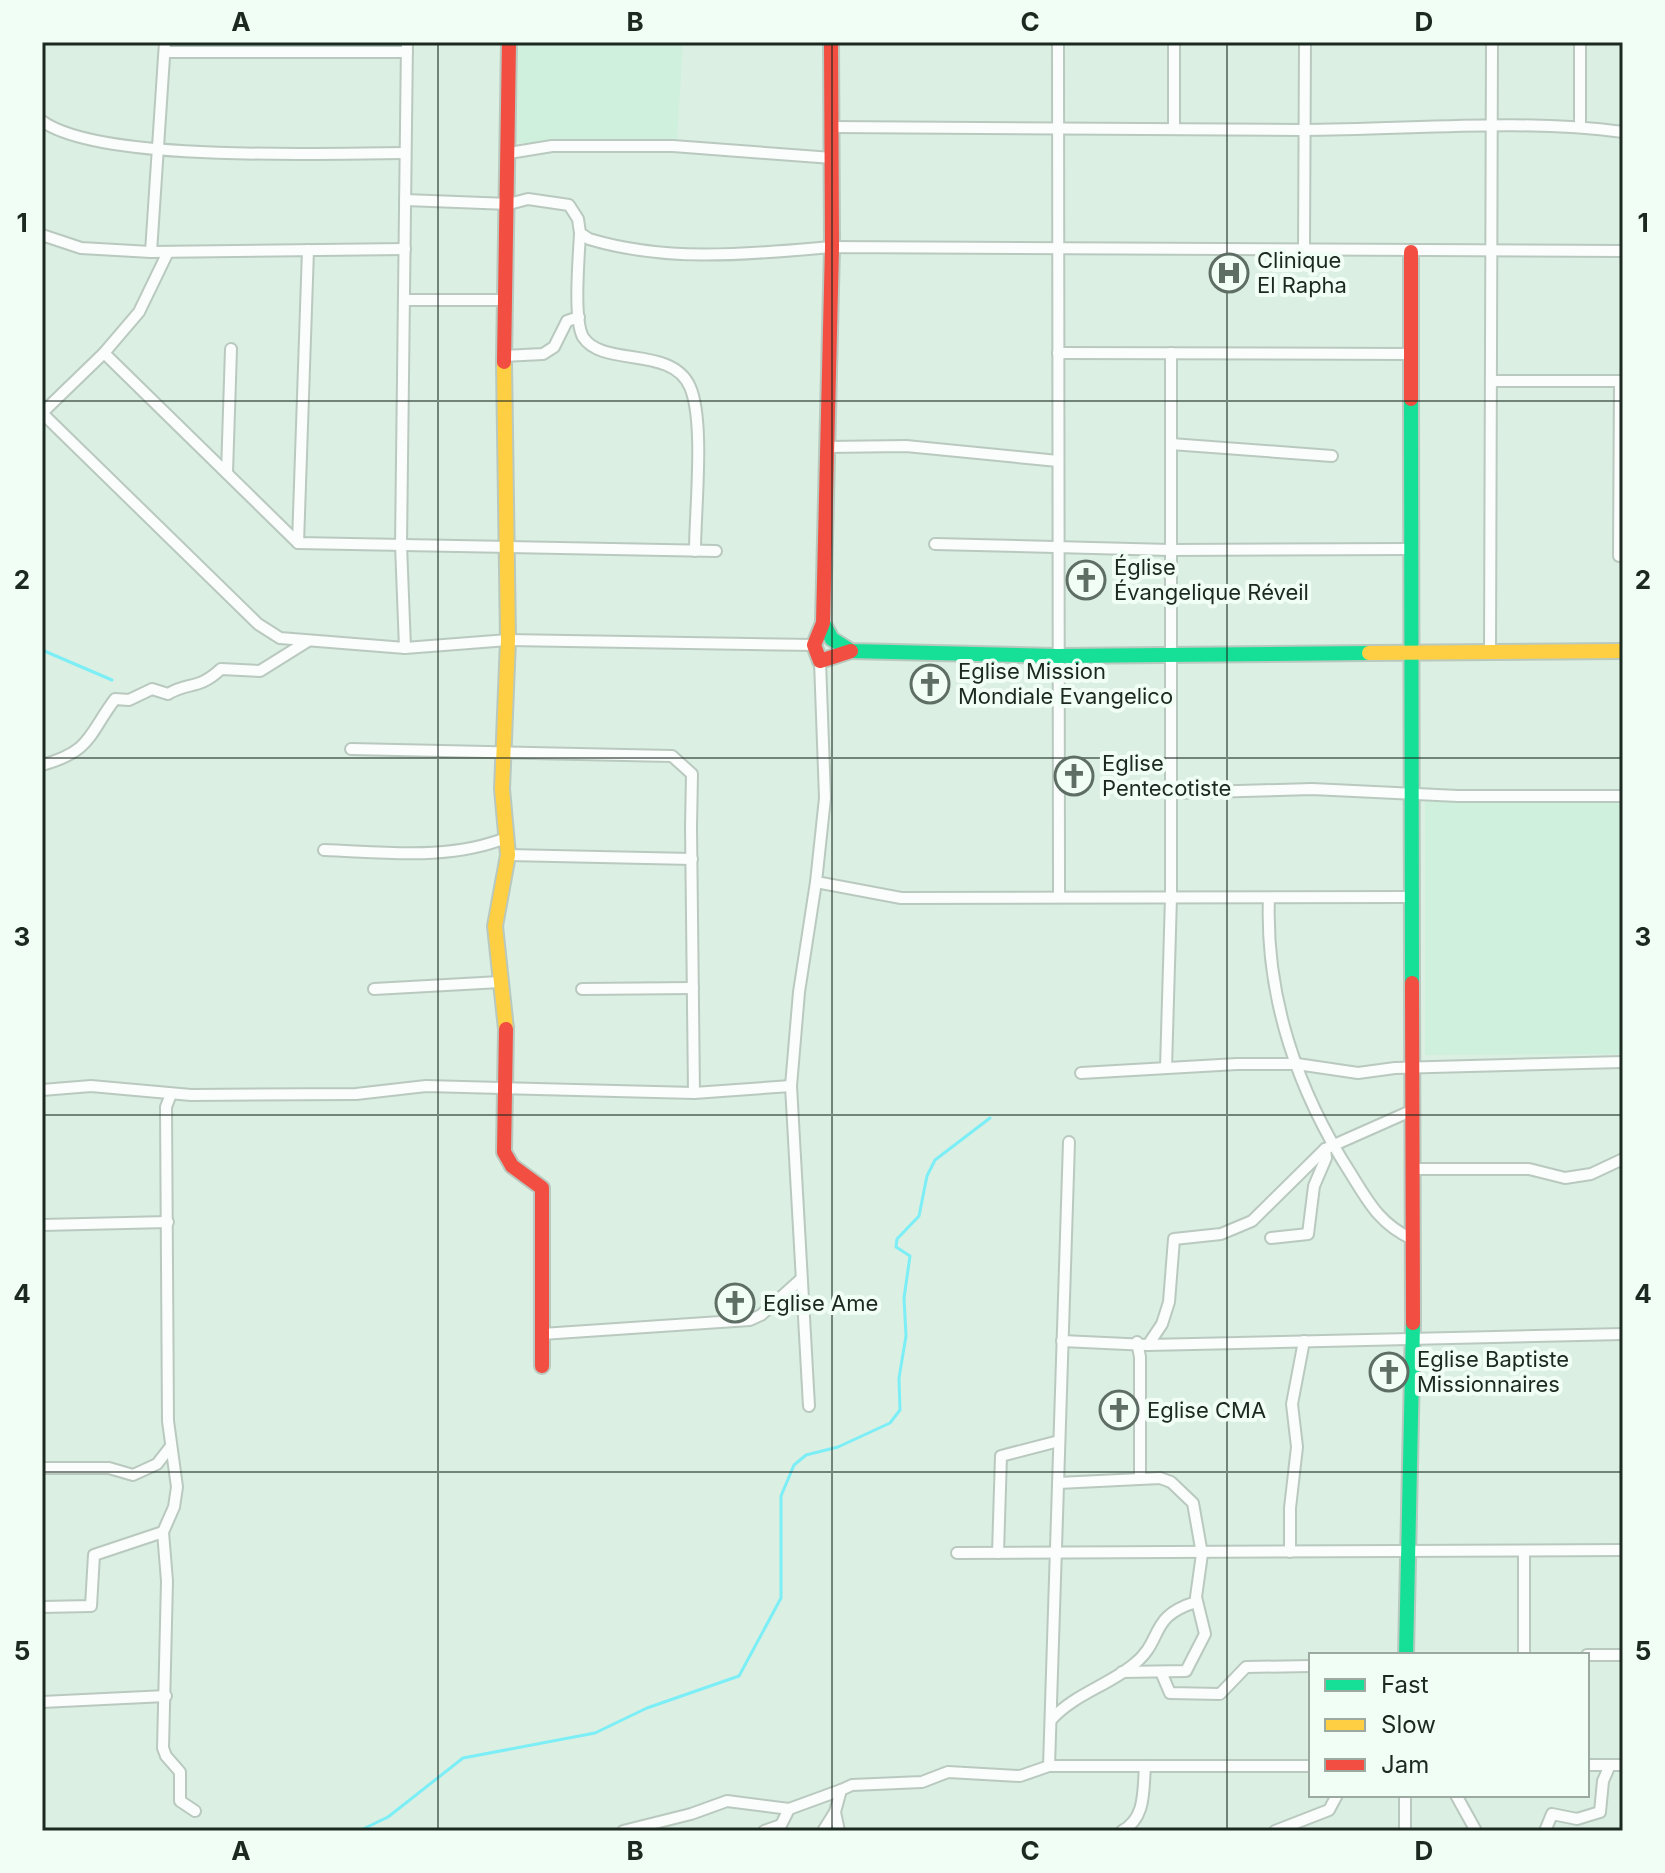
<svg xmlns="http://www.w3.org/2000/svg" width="1665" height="1873" viewBox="0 0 1665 1873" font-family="Inter,sans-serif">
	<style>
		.built { fill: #cff0dc }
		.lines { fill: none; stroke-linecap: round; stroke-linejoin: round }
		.stream { stroke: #7ceef6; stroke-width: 3 }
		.street-casing { stroke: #b9c9bf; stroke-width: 14 }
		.fast-casing { stroke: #b9c9bf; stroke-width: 18 }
		.slow-casing { stroke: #b9c9bf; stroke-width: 18 }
		.jam-casing { stroke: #b9c9bf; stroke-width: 18 }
		.street { stroke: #fafdfb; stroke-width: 10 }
		.fast { stroke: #16e098; stroke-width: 14 }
		.slow { stroke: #ffcf43; stroke-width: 14 }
		.jam { stroke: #f24e42; stroke-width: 14 }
		.grid { fill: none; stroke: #1b2921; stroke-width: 2; stroke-opacity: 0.55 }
		.labels { text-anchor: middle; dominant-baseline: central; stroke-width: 8; stroke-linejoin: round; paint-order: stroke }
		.poi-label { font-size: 22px; fill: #1b2921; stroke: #f0fef5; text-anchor: start }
		.neatline { fill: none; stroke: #1b2921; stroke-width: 3 }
		.grid-label { font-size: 26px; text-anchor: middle; font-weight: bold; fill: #1b2921 }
	</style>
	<rect width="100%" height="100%" fill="#dbefe3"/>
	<g class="built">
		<polygon points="515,42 683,42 677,142 516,143"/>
		<polygon points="1425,802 1623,802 1623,1054 1425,1055"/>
	</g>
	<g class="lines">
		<g class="stream">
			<polyline points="42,650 112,680"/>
			<polyline points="359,1831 388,1817 463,1758 595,1733 647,1708 739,1676 781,1598 781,1496 794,1465 806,1455 838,1447 890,1423 900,1410 899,1378 906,1336 904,1298 910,1256 896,1247 897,1239 919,1216 927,1176 935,1160 990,1118"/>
		</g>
		<defs>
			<g id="street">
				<polyline points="1058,42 1059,895"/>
				<polyline points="1174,42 1174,128"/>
				<polyline points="165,52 407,52"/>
				<path d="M42 121C100 163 326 153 405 153"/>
				<polyline points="1580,126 1580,42"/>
				<path d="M832 127C988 128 1144 130 1301 130 1409 130 1515 118 1623 132"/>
				<polyline points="509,153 552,146 673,146 832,158"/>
				<path d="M405 200 509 204 528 199 569 205 578 219 580 233 589 239C669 263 750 254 832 247L1623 251"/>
				<path d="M580 233C579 256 573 319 583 337 603 368 672 345 690 387 705 421 695 510 695 551"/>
				<polyline points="42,235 81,248 151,252 405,249"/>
				<polyline points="1304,250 1305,42"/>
				<polyline points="151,252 165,42"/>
				<polyline points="404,300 503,300"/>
				<polyline points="104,353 298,543 716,551"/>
				<polyline points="1058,353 1410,354"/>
				<polyline points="503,356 543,354 554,347 567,321 579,317"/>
				<polyline points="1491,381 1623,381"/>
				<polyline points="42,413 258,624 280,638 405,648 508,640 814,645"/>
				<polyline points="42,413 104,353 139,312 168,252"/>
				<polyline points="1171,444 1332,456"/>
				<polyline points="827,447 906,446 1058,461"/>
				<polyline points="227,473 231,349"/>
				<polyline points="298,543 308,250"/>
				<polyline points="935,544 1170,550 1410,549"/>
				<polyline points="1619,556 1620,381"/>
				<polyline points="405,648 401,545 407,42"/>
				<polyline points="1490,652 1492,42"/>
				<polyline points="820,661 825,798 816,882 901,898 1412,897"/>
				<polyline points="351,749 672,756 692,774 691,827 694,1093"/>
				<path d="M42 765C92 751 88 735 115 699L129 700 152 689 168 694C189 681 197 691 221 669L260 671 308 641"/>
				<polyline points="1170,793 1312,789 1458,796 1623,796"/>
				<path d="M324 850C384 852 451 861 508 837"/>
				<polyline points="508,855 692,859"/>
				<path d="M1269 898C1265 997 1298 1092 1351 1174 1369 1203 1380 1224 1412 1239"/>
				<polyline points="374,989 500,982"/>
				<polyline points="582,989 693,988"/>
				<polyline points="1166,1068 1171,897 1171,353"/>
				<polyline points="1081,1073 1237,1064 1297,1064 1358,1073 1395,1068 1623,1062"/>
				<polyline points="42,1090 91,1086 191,1095 356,1094 426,1086 694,1093 791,1086"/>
				<polyline points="171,1094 166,1107 168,1421 177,1487 174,1507 163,1532 167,1581 163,1748 166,1756 180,1772 180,1801 195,1811"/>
				<polyline points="1412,1169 1529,1169 1565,1178 1591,1174 1623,1159"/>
				<polyline points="42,1225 168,1222"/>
				<polyline points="1271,1238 1308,1234 1314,1186 1326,1158 1325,1149"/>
				<polyline points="542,1334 750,1320 761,1315 800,1280"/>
				<polyline points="1062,1341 1148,1345 1623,1334"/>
				<polyline points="1137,1342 1140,1357 1140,1479"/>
				<polyline points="1148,1345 1162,1324 1169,1302 1174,1239 1221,1234 1252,1221 1325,1149 1413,1110"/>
				<polyline points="809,1406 791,1086 799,992 816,882"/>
				<polyline points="42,1468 109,1468 133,1475 157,1464 171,1446"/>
				<polyline points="1058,1483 1160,1478 1171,1482 1193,1503 1202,1554 1196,1597 1205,1634 1186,1671 1122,1672"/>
				<polyline points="1290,1552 1290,1508 1297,1447 1292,1404 1304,1341"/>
				<polyline points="957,1553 1623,1550"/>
				<polyline points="998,1553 1001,1456 1059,1441"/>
				<polyline points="42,1607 91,1606 94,1555 163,1532"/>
				<polyline points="1524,1655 1524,1551"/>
				<polyline points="1587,1655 1623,1655"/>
				<polyline points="1161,1672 1170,1693 1220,1694 1246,1667 1311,1666"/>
				<polyline points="42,1702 166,1696"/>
				<path d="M1051 1720C1073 1695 1107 1686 1133 1665 1165 1640 1147 1617 1196 1602"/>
				<polyline points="1587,1765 1623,1765"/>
				<polyline points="1049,1766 1069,1142"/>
				<polyline points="1405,1795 1405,1831"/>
				<polyline points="1456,1795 1476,1831"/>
				<polyline points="623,1831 691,1814 727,1801 789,1809 841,1790"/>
				<polyline points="764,1831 781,1825 789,1809"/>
				<polyline points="823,1831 835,1812"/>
				<polyline points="839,1831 835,1812 841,1790 852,1785 922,1782 948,1772 1020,1776 1049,1766 1311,1766"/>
				<path d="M1122 1831C1146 1818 1143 1791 1145 1766"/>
				<polyline points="1275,1831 1329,1810 1337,1795"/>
				<polyline points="1545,1831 1552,1814 1577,1819 1600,1812 1603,1781 1610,1765"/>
			</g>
			<g id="fast">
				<polyline points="1411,399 1412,983"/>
				<polyline points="823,623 832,639 851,651 1057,656 1369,653"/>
				<polyline points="1406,1655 1413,1323"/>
			</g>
			<g id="slow">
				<polyline points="504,362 508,640 502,789 508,855 495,926 506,1029"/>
				<polyline points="1369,653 1623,651"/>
			</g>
			<g id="jam">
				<polyline points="831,42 832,247 823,623 814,645 820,661 851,651"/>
				<polyline points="1411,252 1411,399"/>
				<polyline points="504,362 509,42"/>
				<polyline points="1412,983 1413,1323"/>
				<polyline points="506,1029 504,1152 512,1166 542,1188 542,1366"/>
			</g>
		</defs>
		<use href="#street" class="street-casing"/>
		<use href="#fast" class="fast-casing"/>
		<use href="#slow" class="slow-casing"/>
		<use href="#jam" class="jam-casing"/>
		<use href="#street" class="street"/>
		<use href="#fast" class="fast"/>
		<use href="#slow" class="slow"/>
		<use href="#jam" class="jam"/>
	</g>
	<path class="grid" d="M438 42V1831M832 42V1831M1227 42V1831M42 401H1623M42 758H1623M42 1115H1623M42 1472H1623"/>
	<defs>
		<symbol id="hospital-ring" viewBox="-11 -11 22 22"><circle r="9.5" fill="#f0fef5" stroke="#5e6e65" stroke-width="1.5"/><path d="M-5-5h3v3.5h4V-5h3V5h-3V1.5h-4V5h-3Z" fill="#5e6e65"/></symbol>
		<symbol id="church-ring" viewBox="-11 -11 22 22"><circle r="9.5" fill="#f0fef5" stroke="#5e6e65" stroke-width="1.5"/><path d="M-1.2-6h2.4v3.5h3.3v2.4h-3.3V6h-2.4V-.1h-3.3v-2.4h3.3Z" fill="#5e6e65"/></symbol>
	</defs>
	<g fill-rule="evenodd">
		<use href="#hospital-ring" x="1207" y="251" width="44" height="44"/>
		<use href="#church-ring" x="1064" y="558" width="44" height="44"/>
		<use href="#church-ring" x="908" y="662" width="44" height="44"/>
		<use href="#church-ring" x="1052" y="754" width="44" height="44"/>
		<use href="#church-ring" x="713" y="1281" width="44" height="44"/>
		<use href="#church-ring" x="1367" y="1350" width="44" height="44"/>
		<use href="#church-ring" x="1097" y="1388" width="44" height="44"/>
	</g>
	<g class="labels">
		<g class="poi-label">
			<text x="1257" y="260">Clinique<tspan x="1257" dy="25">El Rapha</tspan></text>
			<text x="1114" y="567">Église<tspan x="1114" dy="25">Évangelique Réveil</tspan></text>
			<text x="958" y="671">Eglise Mission<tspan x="958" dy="25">Mondiale Evangelico</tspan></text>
			<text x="1102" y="763">Eglise<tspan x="1102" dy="25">Pentecotiste</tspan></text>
			<text x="763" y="1303">Eglise Ame</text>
			<text x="1417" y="1359">Eglise Baptiste<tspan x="1417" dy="25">Missionnaires</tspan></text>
			<text x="1147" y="1410">Eglise CMA</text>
		</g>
	</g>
	<rect width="1665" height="1873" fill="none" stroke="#f0fef5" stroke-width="88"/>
	<rect x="1309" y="1653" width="280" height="144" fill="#f0fef5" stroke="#9ba9a0" stroke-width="2"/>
	<rect x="1325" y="1679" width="40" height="12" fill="#16e098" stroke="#9ba9a0" stroke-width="2"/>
	<text x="1381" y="1693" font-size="24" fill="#1b2921">Fast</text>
	<rect x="1325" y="1719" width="40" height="12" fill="#ffcf43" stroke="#9ba9a0" stroke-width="2"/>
	<text x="1381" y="1733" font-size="24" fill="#1b2921">Slow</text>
	<rect x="1325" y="1759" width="40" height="12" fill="#f24e42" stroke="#9ba9a0" stroke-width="2"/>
	<text x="1381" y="1773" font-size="24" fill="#1b2921">Jam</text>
	<rect x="44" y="44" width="1577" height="1785" class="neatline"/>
	<g class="grid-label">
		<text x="241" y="31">A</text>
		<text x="635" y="31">B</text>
		<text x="1030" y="31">C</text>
		<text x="1424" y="31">D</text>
		<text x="22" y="232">1</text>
		<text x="1643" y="232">1</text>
		<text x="22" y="589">2</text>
		<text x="1643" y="589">2</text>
		<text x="22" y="946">3</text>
		<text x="1643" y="946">3</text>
		<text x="22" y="1303">4</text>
		<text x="1643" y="1303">4</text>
		<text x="22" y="1660">5</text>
		<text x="1643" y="1660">5</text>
		<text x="241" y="1860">A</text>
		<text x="635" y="1860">B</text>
		<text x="1030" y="1860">C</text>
		<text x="1424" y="1860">D</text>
	</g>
</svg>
